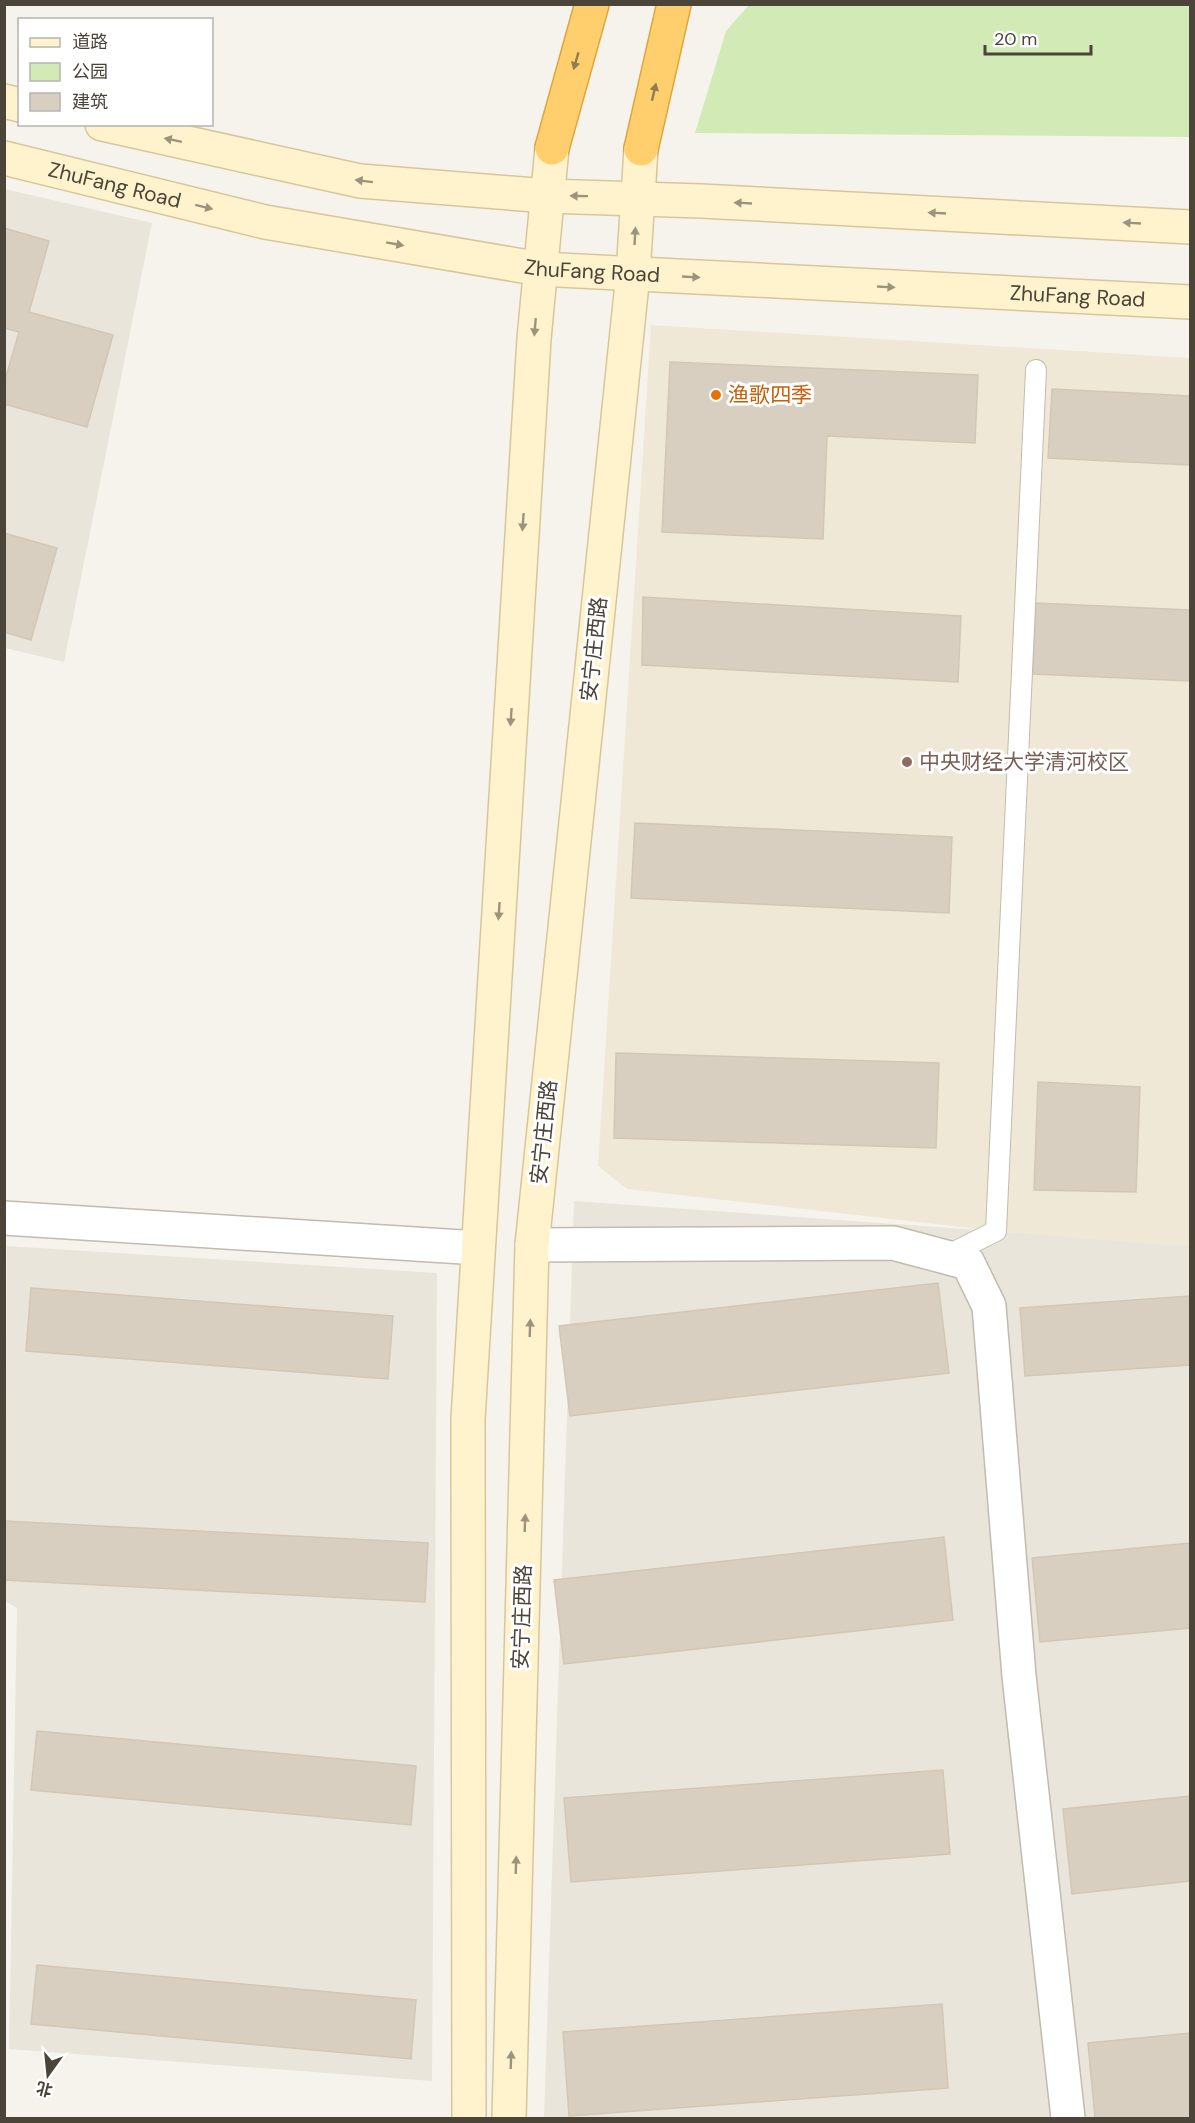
<svg xmlns="http://www.w3.org/2000/svg" width="1195" height="2123" viewBox="0 0 1195 2123" font-family="'DM Sans','Noto Sans SC',sans-serif">
	<style>
		.residential { fill: #eae5da }
		.education { fill: #efe8d6 }
		.green { fill: #d2eab5 }
		.building { fill: #d8cfc1; stroke: #d3c7b4; stroke-width: 1.5 }
		.lines { fill: none; stroke-linecap: round; stroke-linejoin: round }
		.lane-casing { stroke: #c2bbae; stroke-width: 22 }
		.street-casing { stroke: #c2bbae; stroke-width: 36 }
		.secondary-casing { stroke: #d6c79b; stroke-width: 36 }
		.highway-casing { stroke: #e0a43c; stroke-width: 36 }
		.lane { stroke: #fff; stroke-width: 20 }
		.street { stroke: #fff; stroke-width: 33 }
		.secondary { stroke: #fff3cd; stroke-width: 33 }
		.highway { stroke: #ffcf6e; stroke-width: 33 }
		.oneway { fill: #937c4e }
		.oneway2 { fill: #9c937c }
		.food-dot { fill: #e8710a; stroke: #fff; stroke-width: 2 }
		.education-dot { fill: #8d6e63; stroke: #fff; stroke-width: 2 }
		.labels { text-anchor: middle; dominant-baseline: central; stroke-width: 6; stroke-linejoin: round; paint-order: stroke }
		.street-label { font-size: 21px; fill: #4b4439; stroke: #fff }
		.food-label { font-size: 21px; fill: #c56008; stroke: #fff; text-anchor: start }
		.education-label { font-size: 21px; fill: #785e54; stroke: #fff; text-anchor: start }
	</style>
	<rect width="100%" height="100%" fill="#f6f3ec"/>
	<g class="residential">
		<polygon points="5,189 152,223 64,662 5,648"/>
		<polygon points="574,1201 1190,1245 1190,2118 544,2118"/>
		<polygon points="7,1246 437,1273 432,2081 9,2049 17,1608 5,1601"/>
	</g>
	<polygon class="education" points="651,325 1190,358 1190,1245 1163,1245 996,1231 627,1189 598,1166"/>
	<polygon class="green" points="749,5 1190,5 1190,137 695,133 726,31"/>
	<g class="building">
		<polygon points="4,228 49,241 29,312 113,335 87,427 4,404 4,383 19,332 4,328"/>
		<polygon points="670,362 978,375 975,443 827,436 823,539 662,532"/>
		<polygon points="1052,389 1190,396 1190,465 1048,458"/>
		<polygon points="4,533 57,548 31,640 4,632"/>
		<polygon points="643,597 961,616 958,682 642,665"/>
		<polygon points="1036,603 1190,610 1190,681 1033,674"/>
		<polygon points="635,823 952,837 949,913 631,898"/>
		<polygon points="616,1053 939,1063 936,1148 614,1138"/>
		<polygon points="1038,1082 1140,1087 1136,1192 1034,1190"/>
		<polygon points="938,1283 949,1373 570,1416 559,1326"/>
		<polygon points="31,1288 393,1316 388,1379 26,1351"/>
		<polygon points="1190,1296 1190,1365 1025,1376 1020,1308"/>
		<polygon points="4,1521 428,1543 425,1602 4,1580"/>
		<polygon points="944,1537 953,1620 564,1664 554,1580"/>
		<polygon points="1190,1543 1190,1628 1040,1642 1032,1558"/>
		<polygon points="37,1731 416,1766 411,1825 31,1790"/>
		<polygon points="943,1770 950,1854 571,1882 564,1798"/>
		<polygon points="1190,1796 1190,1881 1072,1894 1063,1809"/>
		<polygon points="37,1965 416,2000 411,2059 31,2024"/>
		<polygon points="942,2004 948,2088 569,2116 563,2032"/>
		<polygon points="1190,2033 1190,2118 1095,2118 1088,2043"/>
	</g>
	<g class="lines">
		<defs>
			<polyline id="lane" points="944,1257 996,1231 1036,370"/>
			<g id="street">
				<polyline points="4,1218 478,1248"/>
				<polyline points="532,1245 893,1243 968,1263 989,1306 1019,1676 1068,2118"/>
			</g>
			<g id="secondary">
				<polyline points="4,101 20,105"/>
				<polyline points="102,124 360,181 547,196 701,201 1190,227"/>
				<path id="s1" d="M4 158 265 222 540 269 1190 302"/>
				<polyline points="469,2118 468,1419 534,339 552,148"/>
				<polyline points="509,2118 532,1245 633,274 641,149"/>
			</g>
			<g id="highway">
				<polyline points="552,148 592,4"/>
				<polyline points="641,149 674,4"/>
			</g>
		</defs>
		<use href="#lane" class="lane-casing"/>
		<use href="#street" class="street-casing"/>
		<use href="#secondary" class="secondary-casing"/>
		<use href="#highway" class="highway-casing"/>
		<use href="#lane" class="lane"/>
		<use href="#street" class="street"/>
		<use href="#secondary" class="secondary"/>
		<use href="#highway" class="highway"/>
	</g>
	<defs><path id="oneway-solid" d="M-6-.8H1V-3.2L6.5 0L1 3.2V.8H-6Z" transform="scale(1.5)"/></defs>
	<g class="oneway">
		<use href="#oneway-solid" transform="translate(576 61) rotate(106)"/>
		<use href="#oneway-solid" transform="translate(654 92) rotate(-77)"/>
	</g>
	<g class="oneway2">
		<use href="#oneway-solid" transform="translate(173 140) rotate(-168)"/>
		<use href="#oneway-solid" transform="translate(364 181) rotate(-173)"/>
		<use href="#oneway-solid" transform="translate(579 196) rotate(-179)"/>
		<use href="#oneway-solid" transform="translate(743 203) rotate(-177)"/>
		<use href="#oneway-solid" transform="translate(204 207) rotate(14)"/>
		<use href="#oneway-solid" transform="translate(937 213) rotate(-177)"/>
		<use href="#oneway-solid" transform="translate(1132 223) rotate(-177)"/>
		<use href="#oneway-solid" transform="translate(635 236) rotate(-87)"/>
		<use href="#oneway-solid" transform="translate(395 244) rotate(10)"/>
		<use href="#oneway-solid" transform="translate(691 277) rotate(3)"/>
		<use href="#oneway-solid" transform="translate(886 287) rotate(3)"/>
		<use href="#oneway-solid" transform="translate(535 327) rotate(95)"/>
		<use href="#oneway-solid" transform="translate(523 522) rotate(94)"/>
		<use href="#oneway-solid" transform="translate(511 717) rotate(94)"/>
		<use href="#oneway-solid" transform="translate(499 911) rotate(94)"/>
		<use href="#oneway-solid" transform="translate(530 1328) rotate(-88)"/>
		<use href="#oneway-solid" transform="translate(525 1523) rotate(-88)"/>
		<use href="#oneway-solid" transform="translate(516 1865) rotate(-88)"/>
		<use href="#oneway-solid" transform="translate(511 2060) rotate(-88)"/>
	</g>
	<circle class="food-dot" cx="716" cy="395" r="6"/>
	<circle class="education-dot" cx="907" cy="762" r="6"/>
	<g class="labels">
		<g class="street-label">
			<text stroke="none"><textPath href="#s1" startOffset="114">ZhuFang Road</textPath></text>
			<text stroke="none"><textPath href="#s1" startOffset="600">ZhuFang Road</textPath></text>
			<text stroke="none"><textPath href="#s1" startOffset="1086">ZhuFang Road</textPath></text>
			<text transform="translate(594 649) rotate(-84)">安宁庄西路</text>
			<text transform="translate(544 1132) rotate(-84)">安宁庄西路</text>
			<text transform="translate(522 1617) rotate(-88)">安宁庄西路</text>
		</g>
		<g class="food-label">
			<text x="728" y="395">渔歌四季</text>
		</g>
		<g class="education-label">
			<text x="919" y="762">中央财经大学清河校区</text>
		</g>
	</g>
	<rect width="1195" height="2123" fill="none" stroke="#4b4439" stroke-width="12"/>
	<rect x="18" y="18" width="195" height="108" fill="#ffffff" stroke="#b7b4b0" stroke-width="1.5"/>
	<rect x="30" y="38" width="30" height="9" fill="#fff3cd" stroke="#b7b4b0" stroke-width="1.5"/>
	<text x="72" y="48" font-size="18" fill="#4b4439">道路</text>
	<rect x="30" y="63" width="30" height="18" fill="#d2eab5" stroke="#b7b4b0" stroke-width="1.5"/>
	<text x="72" y="78" font-size="18" fill="#4b4439">公园</text>
	<rect x="30" y="93" width="30" height="18" fill="#d8cfc1" stroke="#b7b4b0" stroke-width="1.5"/>
	<text x="72" y="108" font-size="18" fill="#4b4439">建筑</text>
	<g transform="translate(48 2075) rotate(195)" stroke="#ffffff" stroke-width="4.5" paint-order="stroke">
	<path d="M0-4.5L10 22L0 15L-10 22Z" fill="#4b4439"/>
	<text y="-9" font-size="16" font-weight="bold" text-anchor="middle" fill="#4b4439">北</text>
	</g>
	<path d="M985 45v9h106v-9" fill="none" stroke="#4b4439" stroke-width="3"/>
	<text x="994" y="45" font-size="18" fill="#4b4439" stroke="#ffffff" stroke-width="4.5" paint-order="stroke">20 m</text>
</svg>
